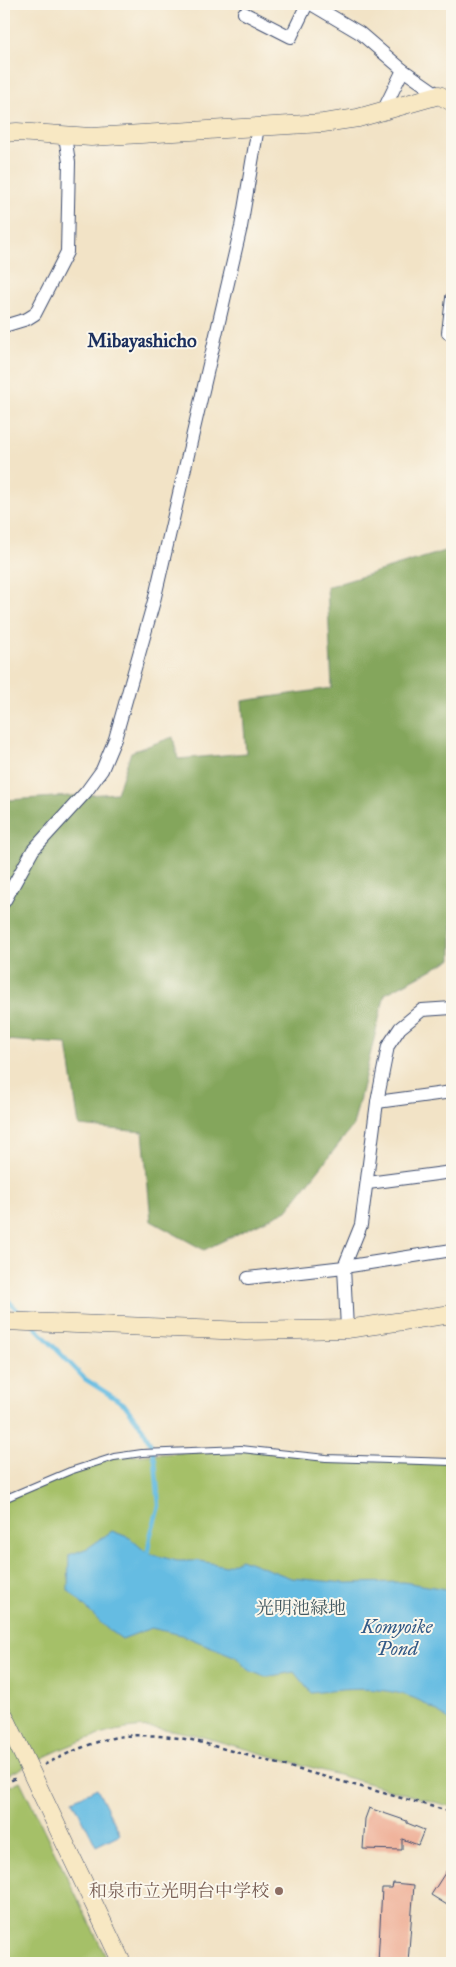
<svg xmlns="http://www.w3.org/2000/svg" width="456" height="1967" viewBox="0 0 456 1967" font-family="'IM FELL Great Primer','Noto Serif JP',serif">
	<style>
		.green { fill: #a5c067; stroke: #607862 }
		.forest { fill: #84a65c; stroke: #506a5d }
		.water { fill: #65bce2; stroke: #4076a0 }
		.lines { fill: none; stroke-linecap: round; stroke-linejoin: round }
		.stream { stroke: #65bce2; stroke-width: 4.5 }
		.building { fill: #efb199 }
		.lane-casing { stroke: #3b4a6e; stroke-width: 8 }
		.street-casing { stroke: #3b4a6e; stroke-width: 14 }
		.secondary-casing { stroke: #3b4a6e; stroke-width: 19 }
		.path { stroke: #3b4a6e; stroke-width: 2.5; stroke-dasharray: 4 4; stroke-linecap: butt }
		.lane { stroke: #fff; stroke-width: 6 }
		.street { stroke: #fff; stroke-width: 12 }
		.secondary { stroke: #f8e8c3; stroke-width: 18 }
		.education-dot { fill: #8d6e63; stroke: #fbf7ec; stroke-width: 2 }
		.labels { text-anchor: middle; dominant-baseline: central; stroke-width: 4; stroke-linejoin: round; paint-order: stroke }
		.park-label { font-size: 18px; fill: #445a61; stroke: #fbf7ec }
		.education-label { font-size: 18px; fill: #785e54; stroke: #fbf7ec; text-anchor: end }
		.neighbourhood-label { font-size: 19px; font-weight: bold; fill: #1b2f5e; stroke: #fbf7ec }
		.water-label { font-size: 19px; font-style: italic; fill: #315986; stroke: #fbf7ec }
	</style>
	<rect width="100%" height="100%" fill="#fbf7ec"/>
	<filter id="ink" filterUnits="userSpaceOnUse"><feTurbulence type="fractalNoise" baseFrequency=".02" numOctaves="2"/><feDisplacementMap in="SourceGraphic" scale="10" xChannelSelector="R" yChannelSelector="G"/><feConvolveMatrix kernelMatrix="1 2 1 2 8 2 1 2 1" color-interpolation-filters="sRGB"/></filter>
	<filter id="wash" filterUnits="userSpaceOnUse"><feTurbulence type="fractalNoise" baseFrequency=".0096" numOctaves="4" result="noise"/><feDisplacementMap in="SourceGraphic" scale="20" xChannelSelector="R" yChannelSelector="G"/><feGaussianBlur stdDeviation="1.12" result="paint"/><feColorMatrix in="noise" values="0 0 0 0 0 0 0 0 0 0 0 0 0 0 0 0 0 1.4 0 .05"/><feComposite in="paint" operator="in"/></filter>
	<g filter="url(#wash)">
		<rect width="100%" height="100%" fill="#f2e3c6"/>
		<g class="green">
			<path d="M241 1449 326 1459 452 1462V1807L196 1735C176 1731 154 1726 134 1728 87 1733 45 1757 4 1777V1499L114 1457Z"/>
			<polygon points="20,1781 109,1963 4,1963 4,1789"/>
		</g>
		<polygon class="forest" points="452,549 452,959 385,994 353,1126 287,1210 204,1250 151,1221 143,1132 79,1126 67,1044 4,1040 4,811 8,800 117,793 131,752 173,737 178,759 246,753 242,701 332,688 327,587"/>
		<g class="water">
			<path d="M112 1531 130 1538 147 1553 177 1561H200L226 1566 241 1559 291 1578 346 1583 403 1582 452 1590V1722C441 1715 428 1704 416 1699 383 1685 345 1689 311 1693L294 1672 265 1677 248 1670 236 1657 182 1635 151 1628 122 1639 104 1626 68 1590 69 1555 88 1548Z"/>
			<polygon points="97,1788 120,1834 96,1846 73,1800"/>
		</g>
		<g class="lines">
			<g class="stream">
				<polyline points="4,1296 24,1317"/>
				<polyline points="35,1327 85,1379 124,1404 143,1429 152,1447 155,1461 159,1506 150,1537 147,1557"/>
			</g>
		</g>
		<g id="blocks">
			<g class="building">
				<polygon points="369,1808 407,1821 407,1823 424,1830 418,1845 402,1839 402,1850 363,1849 365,1819"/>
				<polygon points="452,1862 452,1908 431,1895"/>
				<polygon points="393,1883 414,1885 408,1963 378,1963 382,1888 392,1888"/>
			</g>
		</g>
	</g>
	<g filter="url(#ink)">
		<use href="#blocks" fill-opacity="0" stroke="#3b4a6e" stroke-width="1"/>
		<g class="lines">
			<defs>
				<polyline id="lane" points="4,1499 70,1471 114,1457 142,1453 241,1449 326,1458 452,1462"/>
				<g id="street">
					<polyline points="311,4 360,33 403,70 439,95"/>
					<polyline points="244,13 291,37 307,4"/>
					<polyline points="383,111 403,70"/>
					<polyline points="4,326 27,319 35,314 67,252 69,162 65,136"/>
					<polyline points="448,333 452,298"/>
					<polyline points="4,902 33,850 86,792 102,770 115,739 154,601 241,227 258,127"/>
					<polyline points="377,1102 452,1092"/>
					<polyline points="368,1183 452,1172"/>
					<polyline points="248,1278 344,1267 452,1250"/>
					<polyline points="347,1329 344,1267 361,1225 377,1102 388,1046 400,1028 422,1010 452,1008"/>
				</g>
				<g id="secondary">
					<polyline points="4,133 17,132 91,137 323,123 358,118 439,95 452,102"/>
					<polyline points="4,1321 245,1331 347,1329 452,1314"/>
					<polyline points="4,1715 122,1963"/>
				</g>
			</defs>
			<use href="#lane" class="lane-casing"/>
			<use href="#street" class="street-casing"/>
			<use href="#secondary" class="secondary-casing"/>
			<g class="path">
				<path d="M44 1765C64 1755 85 1745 108 1739 136 1732 165 1736 192 1740L452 1812"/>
				<polyline points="4,1784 18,1777"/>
			</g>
			<use href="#lane" class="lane"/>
			<use href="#street" class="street"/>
			<use href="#secondary" class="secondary"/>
		</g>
	</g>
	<circle class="education-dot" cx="279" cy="1891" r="5"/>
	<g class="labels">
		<g class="park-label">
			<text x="301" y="1608">光明池緑地</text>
		</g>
		<g class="education-label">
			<text x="269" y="1891">和泉市立光明台中学校</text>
		</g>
		<g class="neighbourhood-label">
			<text x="142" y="340">Mibayashicho</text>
		</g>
		<g class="water-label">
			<text x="397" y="1626">Komyoike<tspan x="397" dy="22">Pond</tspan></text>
		</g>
	</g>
	<rect width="456" height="1967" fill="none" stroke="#fbf7ec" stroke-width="20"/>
</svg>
